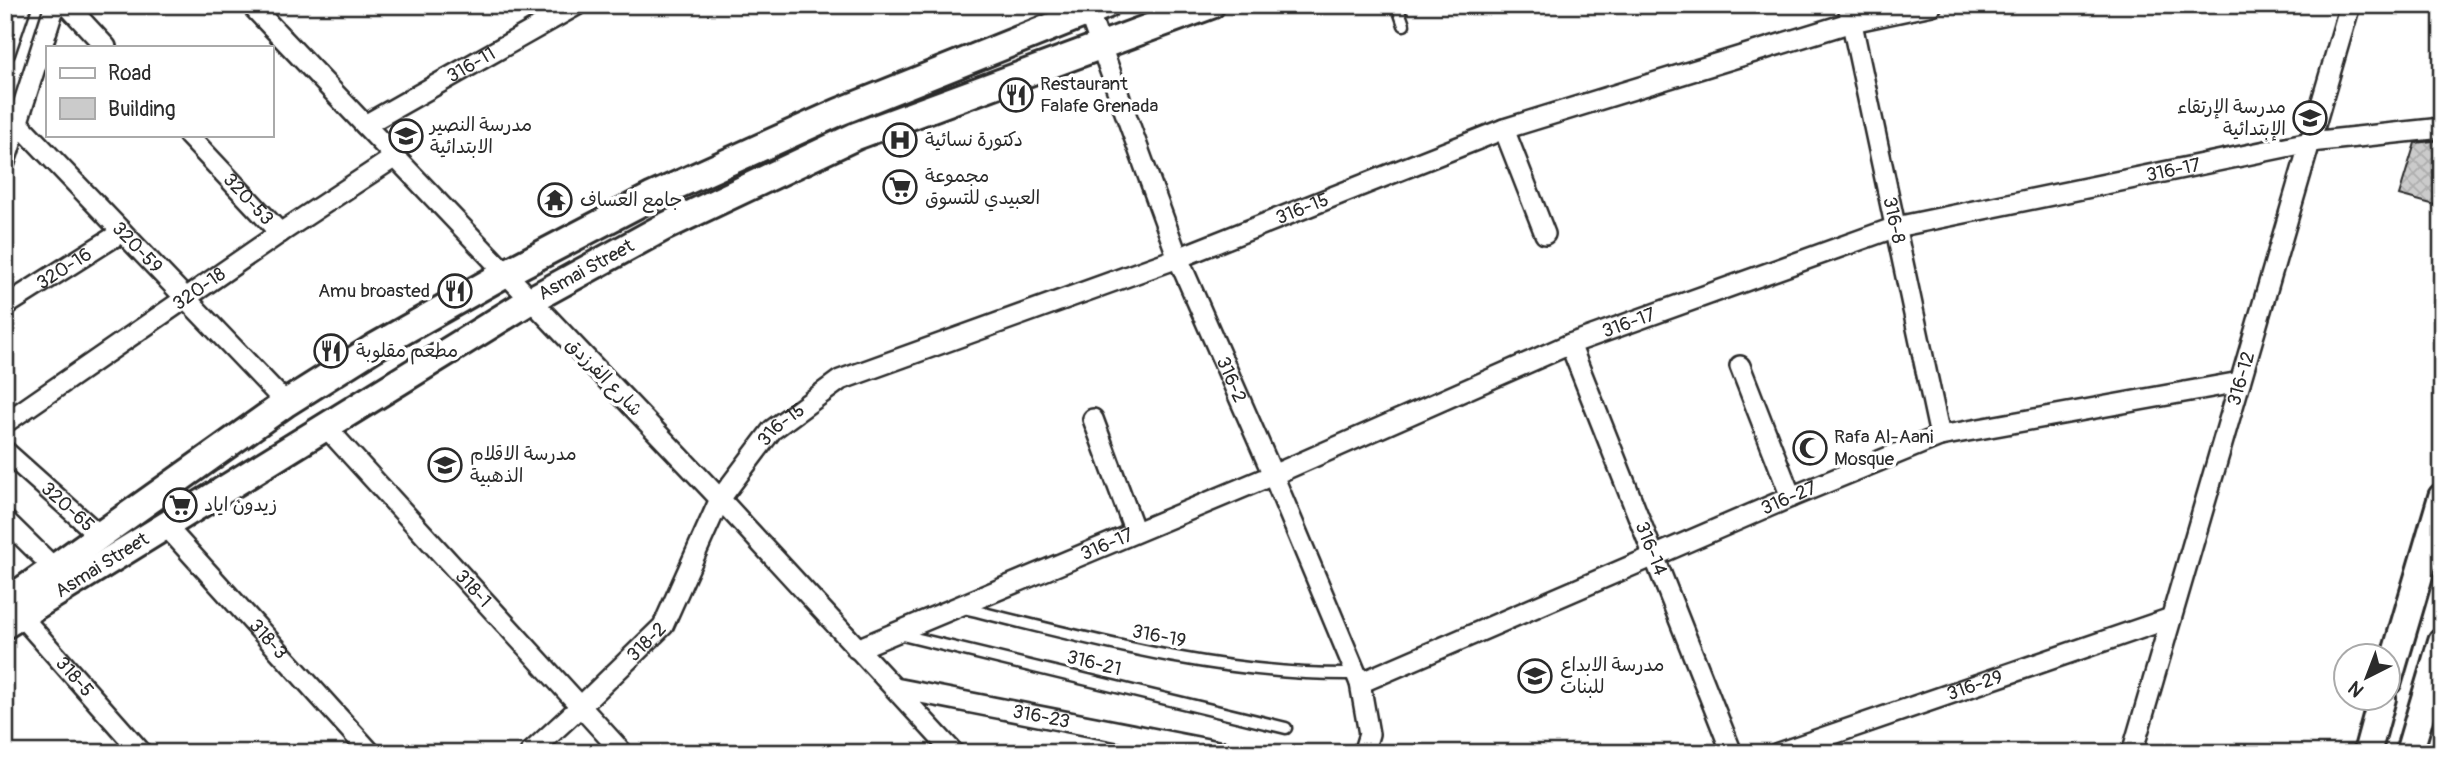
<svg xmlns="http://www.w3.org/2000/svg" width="2447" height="758" viewBox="0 0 2447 758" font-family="Pangolin,'Playpen Sans Arabic',sans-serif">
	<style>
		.building { fill: url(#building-cross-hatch); stroke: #2b2b2b; stroke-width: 2 }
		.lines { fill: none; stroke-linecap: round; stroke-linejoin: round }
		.lane-casing { stroke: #2b2b2b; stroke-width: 15 }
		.street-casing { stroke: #2b2b2b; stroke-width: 24 }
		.secondary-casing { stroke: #2b2b2b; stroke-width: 32 }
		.lane { stroke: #fff; stroke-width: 10 }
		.street { stroke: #fff; stroke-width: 19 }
		.secondary { stroke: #fff; stroke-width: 26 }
		.labels { text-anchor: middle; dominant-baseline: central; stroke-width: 7; stroke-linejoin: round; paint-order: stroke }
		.street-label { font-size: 19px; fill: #2b2b2b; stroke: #fff }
		.poi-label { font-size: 19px; fill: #2b2b2b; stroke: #fff; text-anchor: start }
	</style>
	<defs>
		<pattern id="building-cross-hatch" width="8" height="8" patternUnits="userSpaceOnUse" patternTransform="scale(1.75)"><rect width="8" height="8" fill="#cbcbcb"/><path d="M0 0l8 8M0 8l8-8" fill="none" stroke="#aeaeae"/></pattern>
	</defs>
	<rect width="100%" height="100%" fill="#fff"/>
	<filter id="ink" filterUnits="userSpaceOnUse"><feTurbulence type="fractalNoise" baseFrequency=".0143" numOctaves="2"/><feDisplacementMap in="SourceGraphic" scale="14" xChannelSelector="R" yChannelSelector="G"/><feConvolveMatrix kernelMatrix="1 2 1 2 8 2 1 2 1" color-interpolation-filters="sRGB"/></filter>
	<g filter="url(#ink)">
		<polygon class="building" points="2442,140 2442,207 2399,195 2415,143"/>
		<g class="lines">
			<defs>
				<g id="lane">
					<polyline points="1397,5 1404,25"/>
					<path d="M964 608C1092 640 1223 676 1356 674"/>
					<polyline points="898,634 1286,728"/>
				</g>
				<g id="street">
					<polyline points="67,5 106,47"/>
					<polyline points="251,5 720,499 954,753"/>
					<path id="s1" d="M1086 5 1178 258 1273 475 1360 683 1369 734 1363 753"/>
					<path id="s2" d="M1848 5 1940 436"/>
					<polyline points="5,52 21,5"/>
					<path id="s3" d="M5 119 18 123 286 403"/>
					<path id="s4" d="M365 125 577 5"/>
					<polyline points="1504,129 1545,234"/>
					<path id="s5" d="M188 135 280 233"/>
					<polyline points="5,162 55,5"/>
					<path id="s6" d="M5 306 122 232"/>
					<path id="s7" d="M1570 344 1732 753"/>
					<polyline points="1740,366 1791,497"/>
					<polyline points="1093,419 1135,532"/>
					<path id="s8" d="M5 423 280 233 395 157"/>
					<path id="s9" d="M325 426 623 753"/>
					<path id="s10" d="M5 451 99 535"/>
					<polyline points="5,520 54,568"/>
					<path id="s11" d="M165 525 371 753"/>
					<path id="s12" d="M13 607 142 753"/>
					<path id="s13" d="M857 649 1273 475 1570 344 1896 227 2310 142 2442 128"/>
					<path id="s14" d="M1360 683 1791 497 1940 436 2240 382"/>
					<path id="s15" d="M895 688 1228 753"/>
					<path id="s16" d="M530 753 580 707 663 626 720 499 772 430 840 380 1178 258 1504 129 1852 22 1932 5"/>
					<path id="s17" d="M1778 753 2171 618"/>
					<path id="s18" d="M2132 753 2350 5"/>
				</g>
				<g id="secondary">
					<polyline points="5,603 286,403 375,347 506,273 653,196 839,112 1106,5"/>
					<path id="s19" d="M5 625 531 300 664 227 856 136 1211 5"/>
					<polyline points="2388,681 2442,497"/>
					<polyline points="2367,753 2382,698"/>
					<polyline points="2409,753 2442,641"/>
				</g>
			</defs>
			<use href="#lane" class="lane-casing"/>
			<use href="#street" class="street-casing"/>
			<use href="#secondary" class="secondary-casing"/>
			<use href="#lane" class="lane"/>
			<use href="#street" class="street"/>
			<use href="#secondary" class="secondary"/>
		</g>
	</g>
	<defs>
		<symbol id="restaurant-ring" viewBox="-11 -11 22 22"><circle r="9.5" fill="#fff" stroke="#2b2b2b" stroke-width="1.5"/><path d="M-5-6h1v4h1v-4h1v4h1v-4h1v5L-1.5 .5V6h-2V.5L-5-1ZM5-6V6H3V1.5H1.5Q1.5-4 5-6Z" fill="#2b2b2b"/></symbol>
		<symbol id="school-ring" viewBox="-11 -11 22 22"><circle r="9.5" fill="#fff" stroke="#2b2b2b" stroke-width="1.5"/><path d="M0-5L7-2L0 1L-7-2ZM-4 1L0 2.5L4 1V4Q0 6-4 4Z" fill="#2b2b2b"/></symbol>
		<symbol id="hospital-ring" viewBox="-11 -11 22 22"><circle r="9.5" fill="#fff" stroke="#2b2b2b" stroke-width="1.5"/><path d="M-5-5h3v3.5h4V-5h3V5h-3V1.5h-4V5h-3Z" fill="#2b2b2b"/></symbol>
		<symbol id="supermarket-ring" viewBox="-11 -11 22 22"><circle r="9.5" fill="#fff" stroke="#2b2b2b" stroke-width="1.5"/><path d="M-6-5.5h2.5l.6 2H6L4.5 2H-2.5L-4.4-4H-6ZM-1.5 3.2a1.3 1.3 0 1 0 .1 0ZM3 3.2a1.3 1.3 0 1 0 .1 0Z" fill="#2b2b2b"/></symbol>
		<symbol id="temple-ring" viewBox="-11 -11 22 22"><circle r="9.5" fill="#fff" stroke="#2b2b2b" stroke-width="1.5"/><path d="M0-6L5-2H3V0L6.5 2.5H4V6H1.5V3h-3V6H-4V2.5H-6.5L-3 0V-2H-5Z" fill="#2b2b2b"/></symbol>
		<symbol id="mosque-ring" viewBox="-11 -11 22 22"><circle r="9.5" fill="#fff" stroke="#2b2b2b" stroke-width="1.5"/><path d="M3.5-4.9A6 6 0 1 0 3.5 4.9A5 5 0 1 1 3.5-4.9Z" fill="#2b2b2b"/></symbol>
	</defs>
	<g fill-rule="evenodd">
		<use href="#restaurant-ring" x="997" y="76" width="38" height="38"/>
		<use href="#school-ring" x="2291" y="99" width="38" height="38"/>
		<use href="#school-ring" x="387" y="117" width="38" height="38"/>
		<use href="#hospital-ring" x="881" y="121" width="38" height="38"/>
		<use href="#supermarket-ring" x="881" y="168" width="38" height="38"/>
		<use href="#temple-ring" x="536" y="181" width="38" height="38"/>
		<use href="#restaurant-ring" x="436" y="272" width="38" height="38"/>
		<use href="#restaurant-ring" x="312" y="332" width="38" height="38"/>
		<use href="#mosque-ring" x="1791" y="429" width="38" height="38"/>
		<use href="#school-ring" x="426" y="446" width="38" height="38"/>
		<use href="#supermarket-ring" x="161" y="486" width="38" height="38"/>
		<use href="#school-ring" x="1516" y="657" width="38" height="38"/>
	</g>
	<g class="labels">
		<g class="street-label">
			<text stroke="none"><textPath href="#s4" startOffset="122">316-11</textPath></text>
			<text stroke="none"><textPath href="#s13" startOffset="1405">316-17</textPath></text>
			<text stroke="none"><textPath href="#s5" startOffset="88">320-53</textPath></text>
			<text stroke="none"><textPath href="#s16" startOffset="987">316-15</textPath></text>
			<text stroke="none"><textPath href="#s2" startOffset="220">316-8</textPath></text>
			<text stroke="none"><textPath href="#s3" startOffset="186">320-59</textPath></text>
			<text stroke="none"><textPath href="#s6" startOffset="70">320-16</textPath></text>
			<text stroke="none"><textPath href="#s19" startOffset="681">Asmai Street</textPath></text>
			<text stroke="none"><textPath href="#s8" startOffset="236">320-18</textPath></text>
			<text stroke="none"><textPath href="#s13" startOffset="838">316-17</textPath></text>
			<text transform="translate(604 377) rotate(46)">شارع الفرزدق</text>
			<text stroke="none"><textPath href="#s1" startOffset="402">316-2</textPath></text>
			<text stroke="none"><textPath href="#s18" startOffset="390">316-12</textPath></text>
			<text stroke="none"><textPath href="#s16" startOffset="420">316-15</textPath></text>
			<text stroke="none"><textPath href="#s14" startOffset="467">316-27</textPath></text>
			<text stroke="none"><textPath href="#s10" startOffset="84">320-65</textPath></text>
			<text stroke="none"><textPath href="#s13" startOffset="271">316-17</textPath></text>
			<text stroke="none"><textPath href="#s7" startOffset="220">316-14</textPath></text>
			<text stroke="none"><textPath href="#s19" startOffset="114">Asmai Street</textPath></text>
			<text stroke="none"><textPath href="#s9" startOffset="220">318-1</textPath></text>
			<text transform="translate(1159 636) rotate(11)">316-19</text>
			<text stroke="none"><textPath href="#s11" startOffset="154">318-3</textPath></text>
			<text stroke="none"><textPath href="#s16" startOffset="161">318-2</textPath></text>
			<text transform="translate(1094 663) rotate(14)">316-21</text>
			<text stroke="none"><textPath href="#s12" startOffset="93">318-5</textPath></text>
			<text stroke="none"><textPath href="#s17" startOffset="208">316-29</textPath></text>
			<text stroke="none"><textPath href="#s15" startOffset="149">316-23</textPath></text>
		</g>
		<g class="poi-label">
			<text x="1040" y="84">Restaurant<tspan x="1040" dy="22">Falafe Grenada</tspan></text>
			<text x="2286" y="107" text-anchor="end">مدرسة الإرتقاء<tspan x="2286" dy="22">الإبتدائية</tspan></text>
			<text x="430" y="125">مدرسة النصير<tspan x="430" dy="22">الابتدائية</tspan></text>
			<text x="925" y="140">دكتورة نسائية</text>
			<text x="925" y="176">مجموعة<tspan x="925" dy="22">العبيدي للتسوق</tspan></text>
			<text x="580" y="200">جامع العساف</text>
			<text x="430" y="291" text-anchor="end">Amu broasted</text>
			<text x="356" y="351">مطعم مقلوبة</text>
			<text x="1834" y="437">Rafa Al-Aani<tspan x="1834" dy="22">Mosque</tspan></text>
			<text x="470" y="454">مدرسة الاقلام<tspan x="470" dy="22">الذهبية</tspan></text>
			<text x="204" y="505">زيدون اياد</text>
			<text x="1560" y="665">مدرسة الابداع<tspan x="1560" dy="22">للبنات</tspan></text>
		</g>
	</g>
	<rect width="2447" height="758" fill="none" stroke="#fff" stroke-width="28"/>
	<rect x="14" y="14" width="2419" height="730" fill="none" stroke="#2b2b2b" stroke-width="2.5" filter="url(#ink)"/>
	<rect x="46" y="46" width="228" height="91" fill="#ffffff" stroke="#aaaaaa" stroke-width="2"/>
	<rect x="60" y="68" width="35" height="10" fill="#ffffff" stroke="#aaaaaa" stroke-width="2"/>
	<text x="108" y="80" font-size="21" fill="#2b2b2b">Road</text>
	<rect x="60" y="98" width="35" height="21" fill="#cbcbcb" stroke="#aaaaaa" stroke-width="2"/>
	<text x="108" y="116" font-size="21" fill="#2b2b2b">Building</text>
	<g transform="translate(2367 677) rotate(222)"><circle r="33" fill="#ffffff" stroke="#aaaaaa" stroke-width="2"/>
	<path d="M0-5L12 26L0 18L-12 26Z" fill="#2b2b2b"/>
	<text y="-10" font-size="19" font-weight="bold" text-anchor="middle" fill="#2b2b2b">N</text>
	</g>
</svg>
